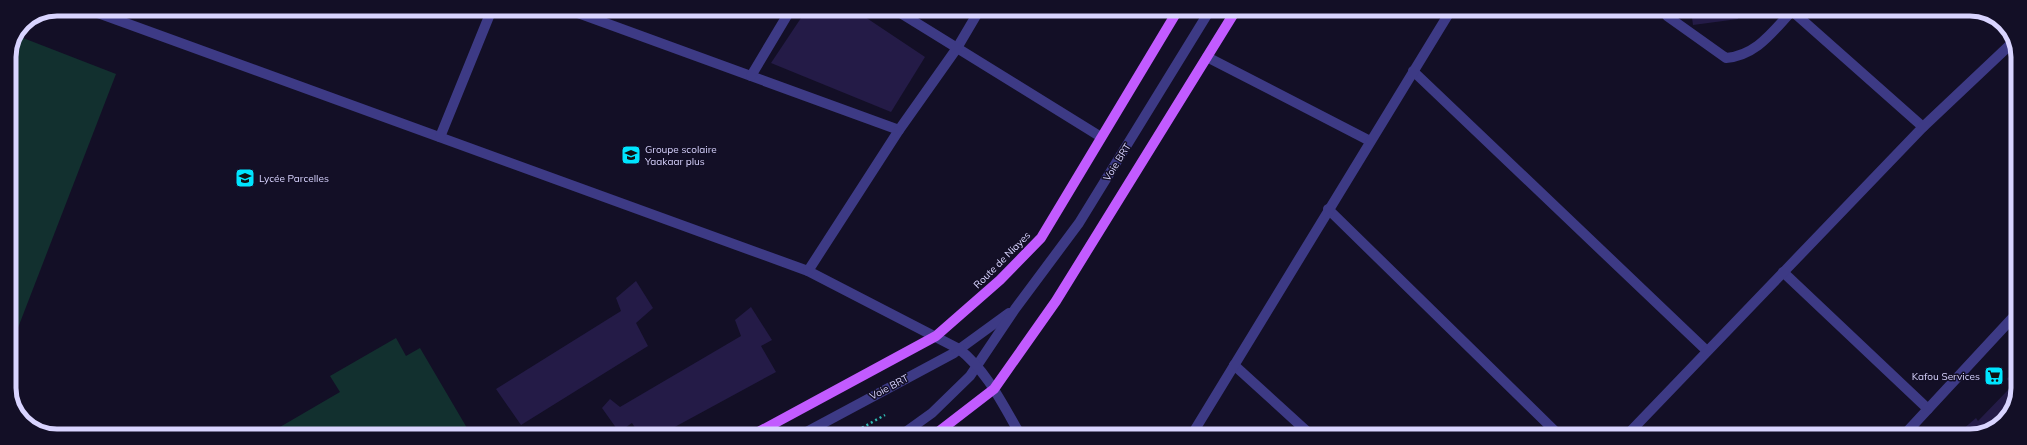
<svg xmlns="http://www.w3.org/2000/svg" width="2027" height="445" viewBox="0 0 2027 445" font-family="Mulish,sans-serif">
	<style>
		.green { fill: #12302f }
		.building { fill: #241b47 }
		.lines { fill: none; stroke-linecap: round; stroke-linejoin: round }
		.path { stroke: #2fb8b0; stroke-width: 2.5; stroke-dasharray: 2 3; stroke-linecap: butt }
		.service { stroke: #3d3a85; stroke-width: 10 }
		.minor { stroke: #3d3a85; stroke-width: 10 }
		.primary { stroke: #c25bff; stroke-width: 10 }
		.labels { text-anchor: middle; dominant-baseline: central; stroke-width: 3; stroke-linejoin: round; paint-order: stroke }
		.poi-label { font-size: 10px; fill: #d9d4ff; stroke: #130f26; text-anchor: start }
		.street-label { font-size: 10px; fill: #d9d4ff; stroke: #130f26 }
		.rim { fill: none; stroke: #d9d4ff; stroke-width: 5 }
	</style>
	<rect width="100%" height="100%" fill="#130f26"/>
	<g class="green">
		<polygon points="18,36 116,74 9,351 9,57"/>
		<polygon points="396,338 406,356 420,348 467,428 454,435 269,435 268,434 340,392 330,376"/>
	</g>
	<g class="building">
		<polygon points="807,9 853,9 925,57 891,112 771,63"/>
		<polygon points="1691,10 1737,10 1738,19 1693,25"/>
		<polygon points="636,281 653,308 636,323 648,346 521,425 496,389 621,311 616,298"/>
		<polygon points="751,307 772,340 761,346 776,372 660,435 640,435 632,423 619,432 602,408 610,399 620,407 741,336 735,320"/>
		<polygon points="2017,368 2017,389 2007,379"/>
		<polygon points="2010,388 2017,397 2001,424 1970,436 1955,436 1976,418 1978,421"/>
	</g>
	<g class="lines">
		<polyline class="path" points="849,435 885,415"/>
		<g class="service">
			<path d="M1667 10V16L1726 58C1757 55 1772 32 1792 11"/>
			<polyline points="801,435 954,353 1009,313"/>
			<polyline points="900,436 932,413 970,376 1015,309 1079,223 1210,10"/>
		</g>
		<g class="minor">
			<path d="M87 9 808 271 959 349C987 371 1003 405 1021 436"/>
			<polyline points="567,9 899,130"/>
			<polyline points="894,9 1101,137"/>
			<polyline points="1791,10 1923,127"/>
			<polyline points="1207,57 1370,141"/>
			<polyline points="1413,71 1707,351"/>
			<polyline points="751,76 791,9"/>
			<polyline points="440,137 492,9"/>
			<polyline points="1328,209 1560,436"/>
			<polyline points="808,271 899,130 957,48 980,9"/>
			<polyline points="1783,272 1928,409"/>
			<polyline points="1234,365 1312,436"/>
			<polyline points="1191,436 1451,10"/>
			<polyline points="1626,436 1923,127 2013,42"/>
			<polyline points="1903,436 2017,313"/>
		</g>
		<g class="primary">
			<polyline points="753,435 936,336 1000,280 1041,238 1178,10"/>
			<polyline points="933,436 994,389 1056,301 1236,10"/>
		</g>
	</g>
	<defs>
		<symbol id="school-square" viewBox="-11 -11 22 22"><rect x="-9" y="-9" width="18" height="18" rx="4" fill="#00e5ff" stroke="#130f26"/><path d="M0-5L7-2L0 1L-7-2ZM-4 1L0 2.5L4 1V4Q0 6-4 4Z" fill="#111"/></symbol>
		<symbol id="supermarket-square" viewBox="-11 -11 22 22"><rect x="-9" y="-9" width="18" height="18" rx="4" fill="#00e5ff" stroke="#130f26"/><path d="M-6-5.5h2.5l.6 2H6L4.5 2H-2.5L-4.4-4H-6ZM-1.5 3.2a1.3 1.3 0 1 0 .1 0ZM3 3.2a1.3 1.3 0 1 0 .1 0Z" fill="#111"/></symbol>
	</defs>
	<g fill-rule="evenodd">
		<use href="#school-square" x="620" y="144" width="22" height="22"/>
		<use href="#school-square" x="234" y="167" width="22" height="22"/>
		<use href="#supermarket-square" x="1983" y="365" width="22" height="22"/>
	</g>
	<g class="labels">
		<g class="poi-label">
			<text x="645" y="149">Groupe scolaire<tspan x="645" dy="12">Yaakaar plus</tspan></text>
			<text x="259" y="178">Lycée Parcelles</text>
			<text x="1980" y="376" text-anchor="end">Kafou Services</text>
		</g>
		<g class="street-label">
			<text transform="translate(1117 162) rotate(-58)">Voie BRT</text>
			<text transform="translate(1002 260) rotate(-45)">Route de Niayes</text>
			<text transform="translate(889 387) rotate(-28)">Voie BRT</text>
		</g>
	</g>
	<path d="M0 0H2027V445H0ZM57 16H1970A41 41 0 0 1 2011 57V388A41 41 0 0 1 1970 429H57A41 41 0 0 1 16 388V57A41 41 0 0 1 57 16Z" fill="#130f26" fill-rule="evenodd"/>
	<path class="rim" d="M57 16H1970A41 41 0 0 1 2011 57V388A41 41 0 0 1 1970 429H57A41 41 0 0 1 16 388V57A41 41 0 0 1 57 16Z"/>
</svg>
